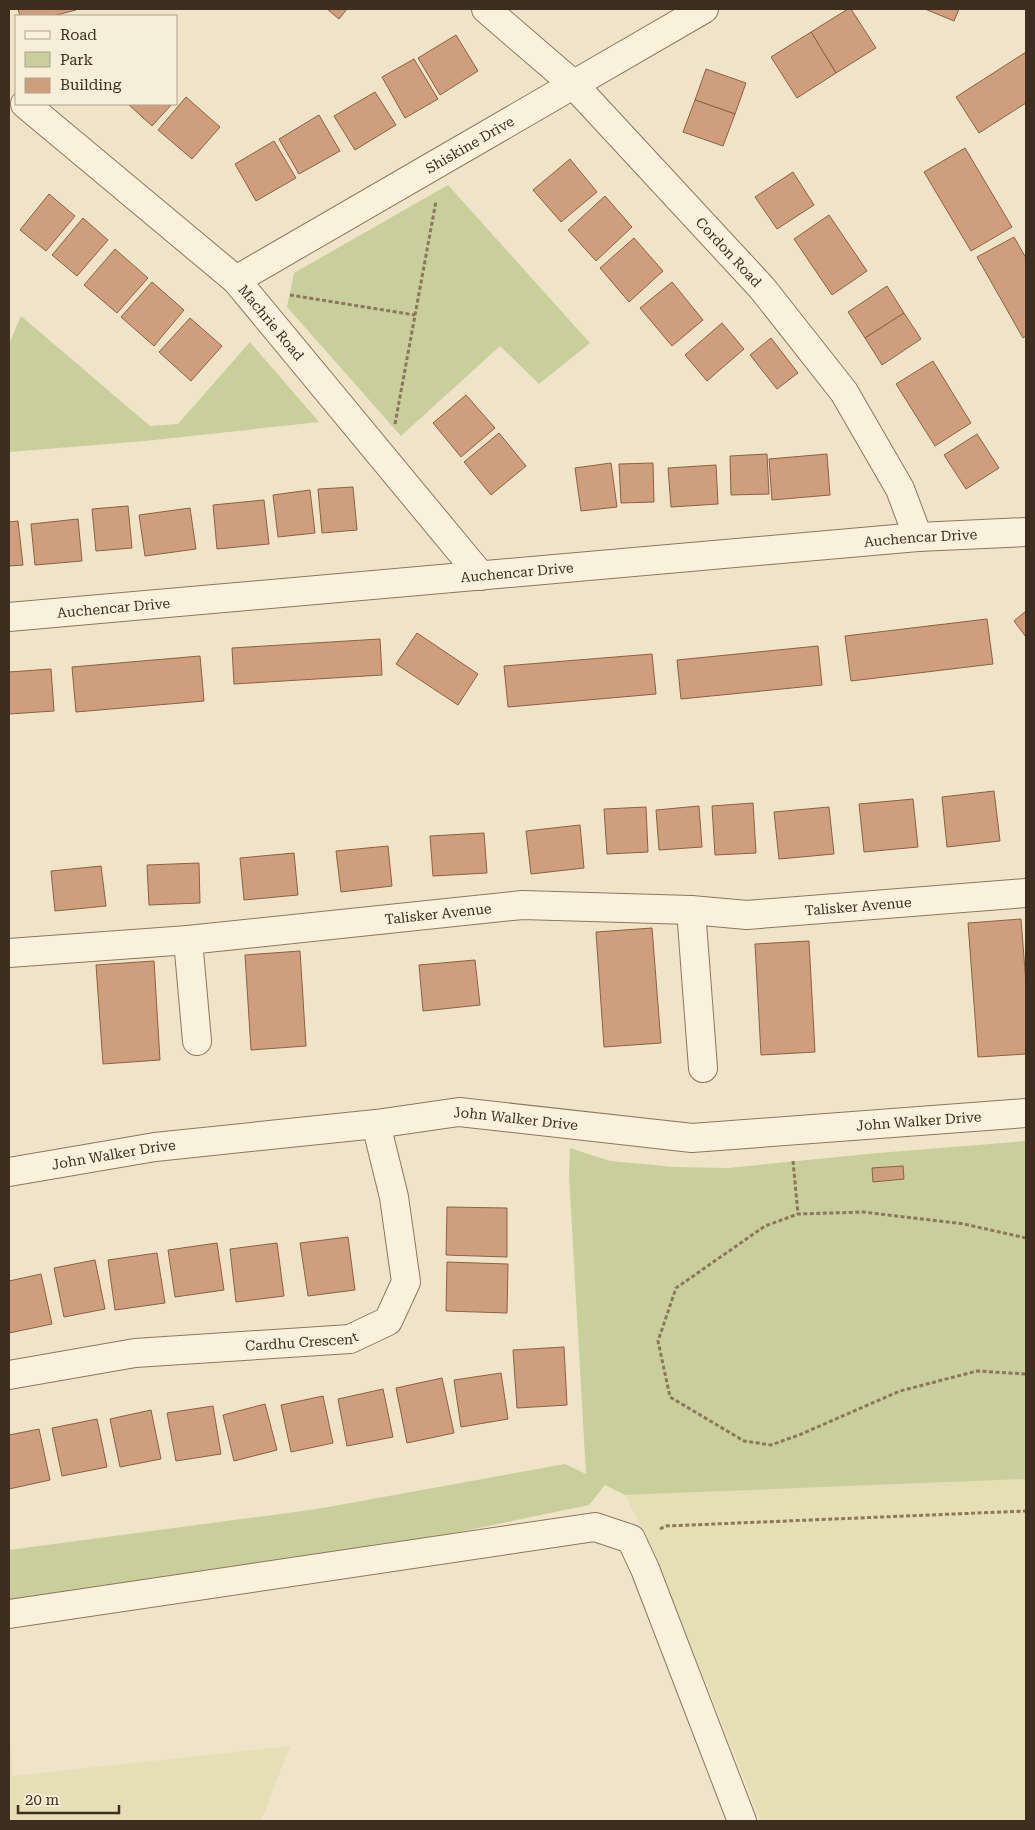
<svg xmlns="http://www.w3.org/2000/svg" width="1035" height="1830" viewBox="0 0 1035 1830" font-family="'Roboto Serif',serif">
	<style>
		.farmland { fill: #e6deb5 }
		.green { fill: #c9cf9b }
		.building { fill: #cf9f7d; stroke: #8d5f41 }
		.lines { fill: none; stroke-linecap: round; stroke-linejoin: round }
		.minor-casing { stroke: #8d765c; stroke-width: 30 }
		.path { stroke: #8d765c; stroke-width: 3; stroke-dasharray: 4 2.5; stroke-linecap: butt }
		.minor { stroke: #faf1dc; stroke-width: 28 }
		.labels { text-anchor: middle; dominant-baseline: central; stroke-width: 4.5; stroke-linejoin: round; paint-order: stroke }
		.street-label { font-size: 14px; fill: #3d2e20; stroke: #f7eed8 }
	</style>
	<rect width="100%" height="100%" fill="#f0e4c8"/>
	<g class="farmland">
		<polygon points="1026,1479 1026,1821 761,1821 654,1552 625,1495"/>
		<polygon points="9,1717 13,1776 290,1746 261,1821 9,1821"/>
	</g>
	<g class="green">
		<polygon points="448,185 590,343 539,384 500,346 401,436 287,307 294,273"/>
		<polygon points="21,316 150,426 178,424 250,342 319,422 145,441 9,452 9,344"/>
		<polygon points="1026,1141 1026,1479 625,1495 605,1485 589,1505 406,1543 9,1603 9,1550 317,1509 565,1464 586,1474 569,1176 570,1148 610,1161 676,1167 728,1168 878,1153"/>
	</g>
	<g class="building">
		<polygon points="18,9 75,9 76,10 53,16 20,16"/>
		<polygon points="327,9 347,9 339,19"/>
		<polygon points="848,9 851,9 876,48 836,73 811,32"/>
		<polygon points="925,9 959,9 954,21"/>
		<polygon points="811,32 836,73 797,98 771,57"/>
		<polygon points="456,35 478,71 440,95 418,58"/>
		<polygon points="1026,52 1026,103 979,133 956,97"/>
		<polygon points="414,59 438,99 405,118 382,77"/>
		<polygon points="706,69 746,83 735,114 695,100"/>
		<polygon points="375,92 396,125 355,150 334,116"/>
		<polygon points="186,97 220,127 192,159 158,130"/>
		<polygon points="695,100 735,114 723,146 683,132"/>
		<polygon points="128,104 172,104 152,126"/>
		<polygon points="319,115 340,151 299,174 279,139"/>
		<polygon points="274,141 296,178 256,201 235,164"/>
		<polygon points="965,148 1012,227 971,251 924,172"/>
		<polygon points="570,159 597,192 561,222 533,190"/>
		<polygon points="793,172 814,205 777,229 755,197"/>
		<polygon points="49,194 75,216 46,251 20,230"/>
		<polygon points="605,196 632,227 596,261 568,230"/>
		<polygon points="829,215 867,271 832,295 794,239"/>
		<polygon points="83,218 108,240 77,276 52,255"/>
		<polygon points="1014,237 1026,258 1026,336 1023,338 977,257"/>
		<polygon points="634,238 663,271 629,302 600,268"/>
		<polygon points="115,249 148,278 117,313 84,285"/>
		<polygon points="152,282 184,310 154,346 121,317"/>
		<polygon points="672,282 703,320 672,346 640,308"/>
		<polygon points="887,286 904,313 865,338 848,312"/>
		<polygon points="904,313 921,339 882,365 865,338"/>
		<polygon points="190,318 222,346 191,381 159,352"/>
		<polygon points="722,323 744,349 707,381 685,355"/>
		<polygon points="771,338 798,373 777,389 750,355"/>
		<polygon points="933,361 971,423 935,446 896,384"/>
		<polygon points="466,395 495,428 461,457 433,423"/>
		<polygon points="499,433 526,466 491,495 464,462"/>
		<polygon points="977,434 999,468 966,489 944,455"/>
		<polygon points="767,454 769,494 731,495 730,456"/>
		<polygon points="827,454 830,495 772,500 769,459"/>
		<polygon points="611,463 617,507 581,511 575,468"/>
		<polygon points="653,463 654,502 621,503 619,464"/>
		<polygon points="716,465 718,504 671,507 668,468"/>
		<polygon points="353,487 357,530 322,533 318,489"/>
		<polygon points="310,490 315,533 278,537 273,495"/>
		<polygon points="264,500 269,544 217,549 213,505"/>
		<polygon points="128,506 132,548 96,551 92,509"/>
		<polygon points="190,508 196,549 145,556 139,515"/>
		<polygon points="78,519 82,561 35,565 31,524"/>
		<polygon points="18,521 23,565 9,566 9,522"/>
		<polygon points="1026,611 1026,637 1014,621"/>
		<polygon points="987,619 993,664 851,681 845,636"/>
		<polygon points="417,633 478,674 458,705 396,664"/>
		<polygon points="380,639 382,675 234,684 232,648"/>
		<polygon points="818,646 822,685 681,699 677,660"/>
		<polygon points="652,654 656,694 508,707 504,666"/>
		<polygon points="200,656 204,701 76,712 72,667"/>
		<polygon points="51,669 54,711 9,714 9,672"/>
		<polygon points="994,791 1000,841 947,847 942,797"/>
		<polygon points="913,799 918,847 864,852 859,804"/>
		<polygon points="753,803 756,853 715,855 712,806"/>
		<polygon points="699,806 702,847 659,850 656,810"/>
		<polygon points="646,807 648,852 607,854 604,809"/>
		<polygon points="829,807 834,854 779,859 774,812"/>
		<polygon points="580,825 584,868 531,874 526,831"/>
		<polygon points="484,833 487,873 433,876 430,836"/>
		<polygon points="388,846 392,886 341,892 336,851"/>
		<polygon points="294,853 298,895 244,900 240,858"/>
		<polygon points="199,863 200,903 149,905 147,865"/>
		<polygon points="101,866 106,906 55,911 51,871"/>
		<polygon points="1021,919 1026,983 1026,1054 978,1057 968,923"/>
		<polygon points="652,928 661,1043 604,1047 596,932"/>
		<polygon points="809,941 815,1052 761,1055 755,944"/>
		<polygon points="300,951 306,1046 251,1050 245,955"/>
		<polygon points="475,960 480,1005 423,1011 419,965"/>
		<polygon points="154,961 160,1060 103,1064 96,965"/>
		<polygon points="903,1166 904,1179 873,1182 872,1168"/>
		<polygon points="447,1207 507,1208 507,1257 446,1255"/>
		<polygon points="348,1237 355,1290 308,1296 300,1243"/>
		<polygon points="217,1243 224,1290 175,1297 168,1250"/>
		<polygon points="277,1243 284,1296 236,1302 230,1249"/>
		<polygon points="157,1253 165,1303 115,1310 108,1260"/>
		<polygon points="95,1260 105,1309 64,1317 54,1268"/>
		<polygon points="447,1262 508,1264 507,1313 446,1311"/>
		<polygon points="41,1274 52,1324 9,1333 9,1281"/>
		<polygon points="564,1347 567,1405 517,1408 513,1350"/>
		<polygon points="501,1373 508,1419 461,1427 454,1380"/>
		<polygon points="442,1378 454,1433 407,1443 396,1388"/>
		<polygon points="383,1389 393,1437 347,1446 338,1399"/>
		<polygon points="323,1396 333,1443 291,1452 281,1405"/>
		<polygon points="265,1404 277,1450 234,1461 223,1415"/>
		<polygon points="213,1406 221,1454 176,1461 167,1413"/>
		<polygon points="151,1410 161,1459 120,1467 110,1419"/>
		<polygon points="97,1419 107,1467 62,1476 52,1428"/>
		<polygon points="39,1429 50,1480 9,1489 9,1435"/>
	</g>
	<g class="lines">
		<defs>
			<g id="minor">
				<path id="s1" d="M486 9 573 84 762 288 844 392 900 489 918 537"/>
				<path id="s2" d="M25 104 236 280 481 576"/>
				<path id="s3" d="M236 280 704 9"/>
				<path id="s4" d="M9 617 918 537 1026 532"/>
				<polyline points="691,910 703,1068"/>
				<polyline points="188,940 197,1041"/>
				<path id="s5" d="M9 953 188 940 522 905 691 910 747 915 1026 893"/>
				<path id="s6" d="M9 1172 155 1147 376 1124 459 1112 692 1138 1026 1113"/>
				<path id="s7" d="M9 1375 135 1353 350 1339 388 1321 406 1282 394 1197 376 1124"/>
				<polyline points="9,1614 595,1527 631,1539 645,1569 742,1821"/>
			</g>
		</defs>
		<use href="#minor" class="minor-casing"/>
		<g class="path">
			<polyline points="290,295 415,315"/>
			<polyline points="395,424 436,201"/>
			<polyline points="793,1161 798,1214"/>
			<polyline points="1026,1238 964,1224 863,1212 798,1214 765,1226 676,1288 658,1341 670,1397 744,1441 771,1445 799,1435 900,1391 977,1371 1026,1374"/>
			<polyline points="660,1529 666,1526 1026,1511"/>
		</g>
		<use href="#minor" class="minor"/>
	</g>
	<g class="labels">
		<g class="street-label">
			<text stroke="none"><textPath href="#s3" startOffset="270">Shiskine Drive</textPath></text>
			<text stroke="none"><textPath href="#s1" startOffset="344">Cordon Road</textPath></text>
			<text stroke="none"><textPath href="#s2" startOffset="330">Machrie Road</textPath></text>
			<text stroke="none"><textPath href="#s4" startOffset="915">Auchencar Drive</textPath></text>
			<text stroke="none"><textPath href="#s4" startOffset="510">Auchencar Drive</textPath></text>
			<text stroke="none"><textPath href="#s4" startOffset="105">Auchencar Drive</textPath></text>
			<text stroke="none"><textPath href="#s5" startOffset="852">Talisker Avenue</textPath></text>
			<text stroke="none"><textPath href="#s5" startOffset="431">Talisker Avenue</textPath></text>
			<text stroke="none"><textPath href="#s6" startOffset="511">John Walker Drive</textPath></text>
			<text stroke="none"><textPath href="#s6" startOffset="916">John Walker Drive</textPath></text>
			<text stroke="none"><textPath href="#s6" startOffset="106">John Walker Drive</textPath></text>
			<text stroke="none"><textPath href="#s7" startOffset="295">Cardhu Crescent</textPath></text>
		</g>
	</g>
	<rect width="1035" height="1830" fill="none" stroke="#3d2e20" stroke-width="20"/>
	<rect x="15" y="15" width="162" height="90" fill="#f7eed8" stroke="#ada18e"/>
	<rect x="25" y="31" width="25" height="8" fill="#faf1dc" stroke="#ada18e"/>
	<text x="60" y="40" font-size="15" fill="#3d2e20">Road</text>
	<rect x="25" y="52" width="25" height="15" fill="#c9cf9b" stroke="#ada18e"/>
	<text x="60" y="65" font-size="15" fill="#3d2e20">Park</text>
	<rect x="25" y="78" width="25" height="15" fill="#cf9f7d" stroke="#ada18e"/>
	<text x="60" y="90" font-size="15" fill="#3d2e20">Building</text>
	<path d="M18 1805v8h101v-8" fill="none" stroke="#3d2e20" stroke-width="2.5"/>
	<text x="25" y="1805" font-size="15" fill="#3d2e20" stroke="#f7eed8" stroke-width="4" paint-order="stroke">20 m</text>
</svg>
